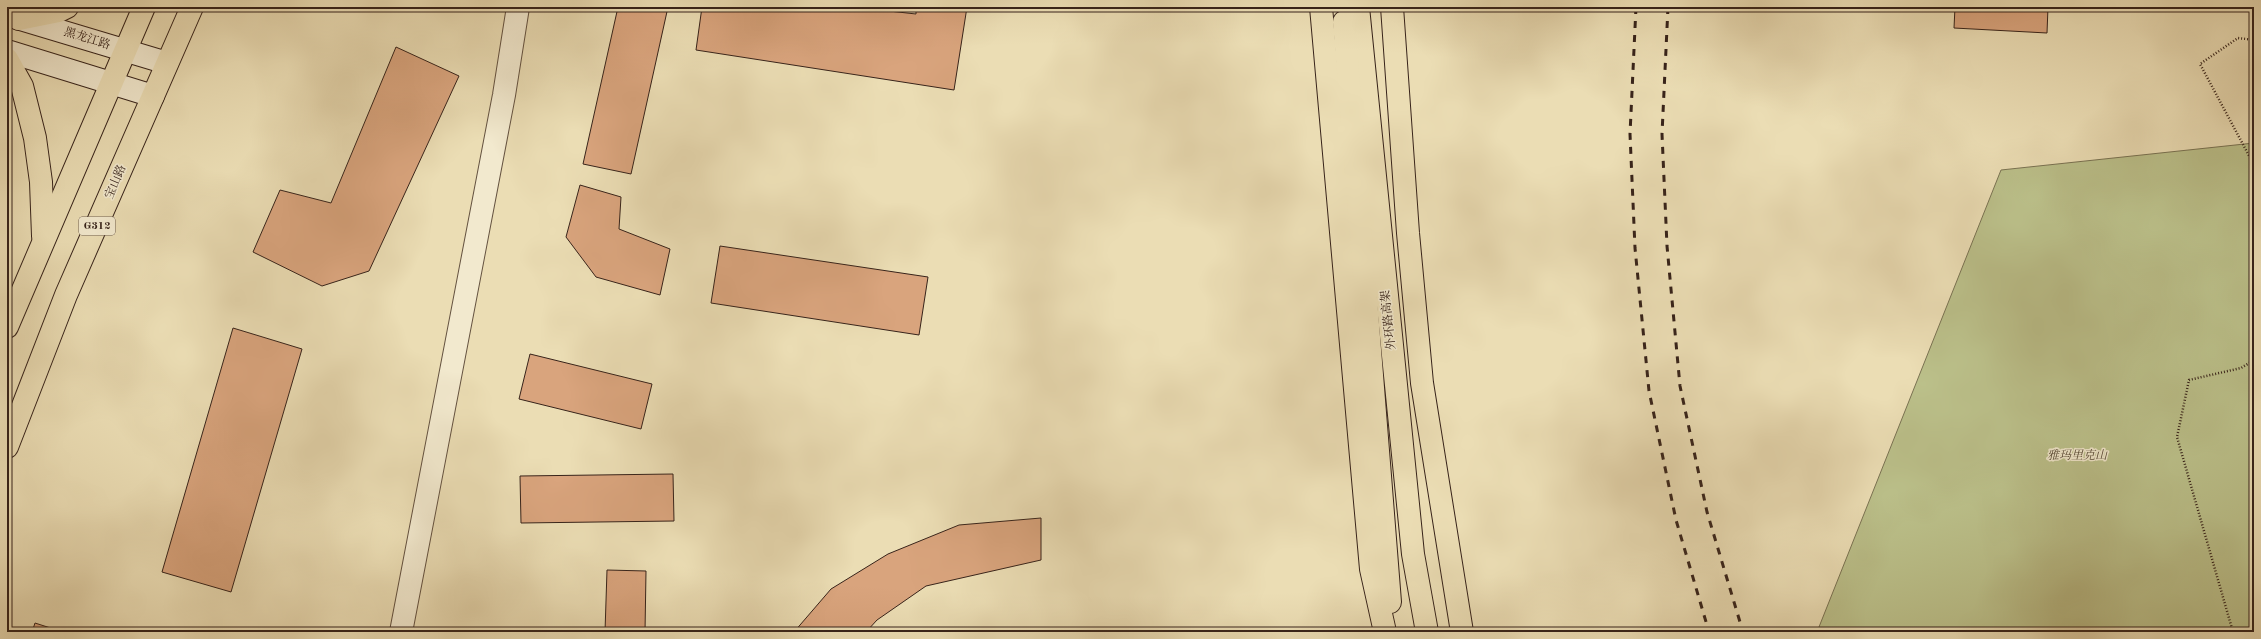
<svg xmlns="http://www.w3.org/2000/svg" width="2261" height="639" viewBox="0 0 2261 639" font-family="'Old Standard TT','Noto Serif SC',serif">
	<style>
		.green { fill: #bbc08a; stroke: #797252 }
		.building { fill: #d9a47d; stroke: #37231a }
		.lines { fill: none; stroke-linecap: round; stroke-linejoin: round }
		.street-casing { stroke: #645240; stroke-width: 24 }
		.secondary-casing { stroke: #37231a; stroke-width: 24 }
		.primary-casing { stroke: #37231a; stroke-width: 24 }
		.highway-casing { stroke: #37231a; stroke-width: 24 }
		.path { stroke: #37231a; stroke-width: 2.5; stroke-dasharray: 1 2; stroke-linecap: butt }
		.street { stroke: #f2e9ce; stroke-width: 22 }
		.secondary { stroke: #f2e9ce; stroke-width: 22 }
		.primary { stroke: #ebddb4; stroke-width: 22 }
		.highway { stroke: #ebddb4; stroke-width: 22 }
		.rail { stroke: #37231a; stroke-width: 3; stroke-dasharray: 7 7; stroke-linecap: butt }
		.labels { text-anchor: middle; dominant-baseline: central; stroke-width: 3; stroke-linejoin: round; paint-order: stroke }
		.shield { fill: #f2e9ce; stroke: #6f5e50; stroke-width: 1 }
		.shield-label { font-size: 11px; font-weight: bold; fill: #37231a }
		.street-label { font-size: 12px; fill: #37231a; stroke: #f2e9ce }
		.park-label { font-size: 12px; font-style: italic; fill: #584a36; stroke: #f2e9ce }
	</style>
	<rect width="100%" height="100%" fill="#ebddb4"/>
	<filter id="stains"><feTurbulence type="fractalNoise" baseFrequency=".005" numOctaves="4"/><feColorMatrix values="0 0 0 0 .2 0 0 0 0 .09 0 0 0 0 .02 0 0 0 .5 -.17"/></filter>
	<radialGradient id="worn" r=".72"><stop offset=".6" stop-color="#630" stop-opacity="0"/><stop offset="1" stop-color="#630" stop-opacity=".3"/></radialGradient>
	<polygon class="green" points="2254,143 2254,632 1817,632 2001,170"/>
	<g class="building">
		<polygon points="618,7 668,7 631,174 583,164"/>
		<polygon points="702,7 853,7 916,14 916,7 967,7 954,90 696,50"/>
		<polygon points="1955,7 2048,7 2047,33 1954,28"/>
		<polygon points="396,47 459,76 369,271 322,286 253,252 280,190 331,203"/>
		<polygon points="580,185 621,197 619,229 670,249 660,295 596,277 566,237"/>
		<polygon points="720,246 928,277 919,335 711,303"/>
		<polygon points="233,328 302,349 231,592 162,572"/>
		<polygon points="530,354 652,384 641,429 519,399"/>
		<polygon points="673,474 674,521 521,523 520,476"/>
		<polygon points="1041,518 1041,560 926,586 877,620 866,632 794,632 831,589 888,554 959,525"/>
		<polygon points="607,570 646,571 645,632 605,632"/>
		<polygon points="35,623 63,632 32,632"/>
	</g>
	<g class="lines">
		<defs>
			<polyline id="street" points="401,632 504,95 518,7"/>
			<g id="secondary">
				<polyline points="7,15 167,63"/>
				<polyline points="7,51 153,96"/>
			</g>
			<g id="primary">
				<polyline points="19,19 59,11 67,7"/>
				<polyline points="7,59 22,86 35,138 41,182 43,236"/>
				<polyline points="7,327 144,7"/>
				<polyline points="7,447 66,295 192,7"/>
			</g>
			<g id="highway">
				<polyline points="1321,7 1371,569 1385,632"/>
				<polyline points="1358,7 1413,554 1427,632"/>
				<polyline points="1392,7 1408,233 1422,383 1462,632"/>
				<polyline points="1344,22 1390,602"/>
			</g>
		</defs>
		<use href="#street" class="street-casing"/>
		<use href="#secondary" class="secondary-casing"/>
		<use href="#primary" class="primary-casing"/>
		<use href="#highway" class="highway-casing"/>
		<g class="path">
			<polyline points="2254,40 2238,38 2200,64 2254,165"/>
			<polyline points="2233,632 2177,437 2189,380 2241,368 2254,360"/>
		</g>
		<use href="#street" class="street"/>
		<use href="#secondary" class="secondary"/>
		<use href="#primary" class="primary"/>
		<use href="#highway" class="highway"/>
		<g class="rail">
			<polyline points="1636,7 1630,134 1635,248 1649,391 1676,520 1709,632"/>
			<polyline points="1668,7 1662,134 1667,246 1680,386 1707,512 1743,632"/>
		</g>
	</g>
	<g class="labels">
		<rect class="shield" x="79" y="217" width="36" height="18" rx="3"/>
		<g class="shield-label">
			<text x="97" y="226">G312</text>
		</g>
		<g class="street-label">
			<text transform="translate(87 39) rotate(17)">黑龙江路</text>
			<text transform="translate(116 182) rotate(-67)">宝山路</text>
			<text transform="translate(1389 320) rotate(-96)">外环路高架</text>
		</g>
		<g class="park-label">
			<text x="2077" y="456">雅玛里克山</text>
		</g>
	</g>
	<rect width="2261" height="639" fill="none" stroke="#ebddb4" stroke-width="24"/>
	<rect x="8" y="8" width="2245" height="623" fill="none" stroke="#37231a" stroke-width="2"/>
	<rect x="12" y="12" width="2237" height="615" fill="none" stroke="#37231a"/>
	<rect width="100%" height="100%" filter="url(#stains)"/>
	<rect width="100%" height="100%" fill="url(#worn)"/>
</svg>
